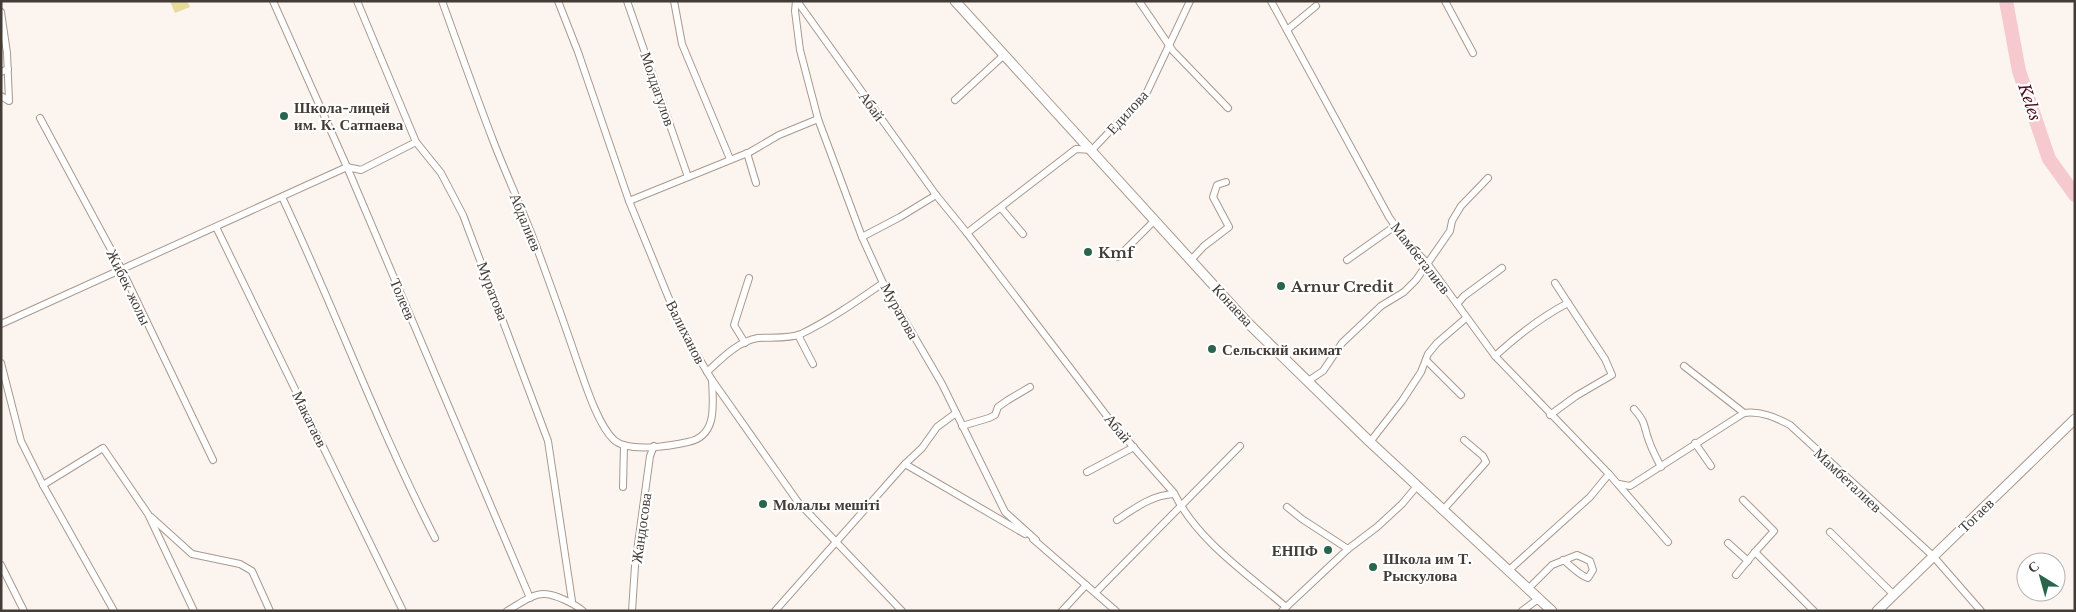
<svg xmlns="http://www.w3.org/2000/svg" width="2076" height="612" viewBox="0 0 2076 612" font-family="'Libre Baskerville',serif">
	<style>
		.green { fill: #e6db9a }
		.lines { fill: none; stroke-linecap: round; stroke-linejoin: round }
		.river { stroke: #f6c9ce; stroke-width: 14 }
		.street-casing { stroke: #aa988c; stroke-width: 8 }
		.secondary-casing { stroke: #aa988c; stroke-width: 11 }
		.street { stroke: #fff; stroke-width: 6 }
		.secondary { stroke: #fff; stroke-width: 9 }
		.poi-dot { fill: #29644d; stroke: #fff; stroke-width: 2 }
		.labels { text-anchor: middle; dominant-baseline: central; stroke-width: 4.5; stroke-linejoin: round; paint-order: stroke }
		.street-label { font-size: 15px; fill: #433b36; stroke: #fff }
		.poi-label { font-size: 15px; font-weight: bold; fill: #433b36; stroke: #fff; text-anchor: start }
		.water-label { font-size: 16px; font-style: italic; fill: #4d0c1e; stroke: #fff }
	</style>
	<rect width="100%" height="100%" fill="#fcf4ef"/>
	<polygon class="green" points="170,1 187,1 190,7 175,13"/>
	<g class="lines">
		<polyline class="river" points="2006,1 2019,71 2049,159 2075,195"/>
		<defs>
			<g id="street">
				<polyline points="273,1 347,167 530,598"/>
				<polyline points="357,1 416,142 441,173 463,215 548,441 572,601"/>
				<path d="M442 1C459 48 476 96 494 143 508 179 525 215 538 251 551 287 564 322 576 358 584 380 597 424 614 440 629 453 670 446 688 442 718 436 713 404 712 380"/>
				<polyline points="558,1 578,52 629,201 681,328 712,380 798,502 902,611"/>
				<polyline points="627,1 688,177"/>
				<polyline points="674,1 682,44 730,159"/>
				<polyline points="796,1 795,11 800,50 818,119 862,237 883,283 942,384 1005,512 1036,540"/>
				<path d="M797 1 936 195 967 233 1113 424 1174 493C1197 540 1246 573 1286 607"/>
				<polyline points="1139,1 1173,51 1228,108"/>
				<polyline points="1271,1 1389,217 1404,239 1427,263 1495,356 1609,474 1668,542"/>
				<polyline points="1445,1 1473,53"/>
				<polyline points="1,12 7,53 9,101 1,96"/>
				<polyline points="1287,30 1316,6"/>
				<polyline points="1,72 8,69"/>
				<polyline points="955,100 1004,55"/>
				<polyline points="40,118 122,270 213,460"/>
				<polyline points="747,153 756,183"/>
				<path d="M282 197C335 309 378 427 435 538"/>
				<polyline points="629,201 750,152 779,135 818,119"/>
				<polyline points="1001,208 1023,234"/>
				<polyline points="216,227 403,611"/>
				<polyline points="967,233 1076,149 1092,150 1147,92 1190,1"/>
				<polyline points="862,237 900,217 936,195"/>
				<polyline points="1118,257 1154,221"/>
				<polyline points="1191,260 1204,246 1229,227 1213,197 1217,185 1226,182"/>
				<polyline points="1347,260 1395,226"/>
				<polyline points="1555,283 1568,303"/>
				<polyline points="1457,304 1464,296 1502,268"/>
				<polyline points="1,324 347,167 361,170 416,142"/>
				<polyline points="798,335 813,364"/>
				<polyline points="745,343 734,325 749,278"/>
				<path d="M1495 356C1518 335 1541 317 1568 303L1605 359 1612 375 1576 396 1550 415"/>
				<polyline points="1427,361 1461,395"/>
				<polyline points="1,363 21,441 43,485 114,611"/>
				<polyline points="1684,366 1744,413"/>
				<path d="M707 372C721 359 738 341 758 338 771 337 789 339 801 334 830 320 857 301 883 283"/>
				<polyline points="1308,381 1323,371 1342,343 1381,306 1404,292 1416,280 1450,231 1452,221 1461,206 1488,178"/>
				<path d="M1634 409C1647 424 1643 425 1649 441 1652 450 1657 459 1661 467"/>
				<polyline points="962,426 989,418 995,415 998,407 1008,400 1030,387"/>
				<polyline points="1370,442 1402,401 1421,372 1428,354 1437,343 1466,318"/>
				<polyline points="1695,443 1711,466"/>
				<polyline points="905,464 1025,534"/>
				<polyline points="1087,472 1134,447"/>
				<path d="M1619 484 1630 486 1744 413C1761 411 1775 417 1790 425L1933 556 1981 611"/>
				<polyline points="43,485 103,448 148,514 194,611"/>
				<polyline points="623,487 624,445"/>
				<polyline points="1743,500 1774,531 1755,552 1814,611"/>
				<polyline points="1287,507 1302,519 1348,549"/>
				<polyline points="1443,510 1486,462 1483,456 1464,440"/>
				<polyline points="151,517 192,554 240,564 252,571 270,611"/>
				<path d="M1117 520C1135 508 1152 495 1174 494"/>
				<polyline points="1830,532 1894,595"/>
				<polyline points="1033,539 1116,611"/>
				<polyline points="1728,543 1748,561"/>
				<polyline points="1,565 24,611"/>
				<polyline points="1508,571 1590,497 1609,474"/>
				<polyline points="1736,575 1755,552"/>
				<path d="M1528 589 1552 565 1577 555 1590 561 1593 570 1588 578C1577 574 1572 566 1563 560"/>
				<polyline points="1096,592 1240,446"/>
				<path d="M507 611C518 605 531 594 544 594 555 594 575 604 583 611"/>
				<polyline points="632,611 635,566 650,456 654,446"/>
				<polyline points="775,611 905,464 922,448 937,427 956,413"/>
				<polyline points="1062,611 1086,585"/>
				<polyline points="1282,611 1348,549 1377,527 1402,504 1417,486"/>
				<polyline points="1522,611 1538,599"/>
			</g>
			<g id="secondary">
				<polyline points="955,1 1247,322 1370,442 1552,611"/>
				<polyline points="1877,611 2075,419"/>
			</g>
		</defs>
		<use href="#street" class="street-casing"/>
		<use href="#secondary" class="secondary-casing"/>
		<use href="#street" class="street"/>
		<use href="#secondary" class="secondary"/>
	</g>
	<g class="poi-dot">
		<circle cx="284" cy="116" r="5"/>
		<circle cx="1088" cy="252" r="5"/>
		<circle cx="1281" cy="286" r="5"/>
		<circle cx="1212" cy="349" r="5"/>
		<circle cx="763" cy="504" r="5"/>
		<circle cx="1328" cy="550" r="5"/>
		<circle cx="1373" cy="567" r="5"/>
	</g>
	<g class="labels">
		<g class="street-label">
			<text transform="translate(658 89) rotate(71)">Молдагулов</text>
			<text transform="translate(872 106) rotate(54)">Абай</text>
			<text transform="translate(1127 112) rotate(-48)">Едилова</text>
			<text transform="translate(526 222) rotate(68)">Абдалиев</text>
			<text transform="translate(1421 258) rotate(52)">Мамбеталиев</text>
			<text transform="translate(129 287) rotate(64)">Жибек жолы</text>
			<text transform="translate(493 291) rotate(69)">Муратова</text>
			<text transform="translate(403 299) rotate(67)">Толеев</text>
			<text transform="translate(1233 305) rotate(47)">Конаева</text>
			<text transform="translate(900 311) rotate(61)">Муратова</text>
			<text transform="translate(686 332) rotate(63)">Валиханов</text>
			<text transform="translate(310 419) rotate(64)">Макатаев</text>
			<text transform="translate(1118 428) rotate(50)">Абай</text>
			<text transform="translate(1848 480) rotate(43)">Мамбеталиев</text>
			<text transform="translate(1976 515) rotate(-44)">Тогаев</text>
			<text transform="translate(641 528) rotate(-82)">Жандосова</text>
		</g>
		<g class="poi-label">
			<text x="294" y="107">Школа-лицей<tspan x="294" dy="17">им. К. Сатпаева</tspan></text>
			<text x="1098" y="252">Kmf</text>
			<text x="1291" y="286">Arnur Credit</text>
			<text x="1222" y="349">Сельский акимат</text>
			<text x="773" y="504">Молалы мешіті</text>
			<text x="1318" y="550" text-anchor="end">ЕНПФ</text>
			<text x="1383" y="558">Школа им Т.<tspan x="1383" dy="17">Рыскулова</tspan></text>
		</g>
		<g class="water-label">
			<text transform="translate(2030 102) rotate(71)">Keles</text>
		</g>
	</g>
	<rect width="2076" height="612" fill="none" stroke="#433b36" stroke-width="5"/>
	<g transform="translate(2041 577) rotate(323)"><circle r="24" fill="#ffffff" stroke="#b4b1af"/>
	<path d="M0-4L9 19L0 12L-9 19Z" fill="#29644d"/>
	<text y="-8" font-size="14" font-weight="bold" text-anchor="middle" fill="#433b36">С</text>
	</g>
</svg>
